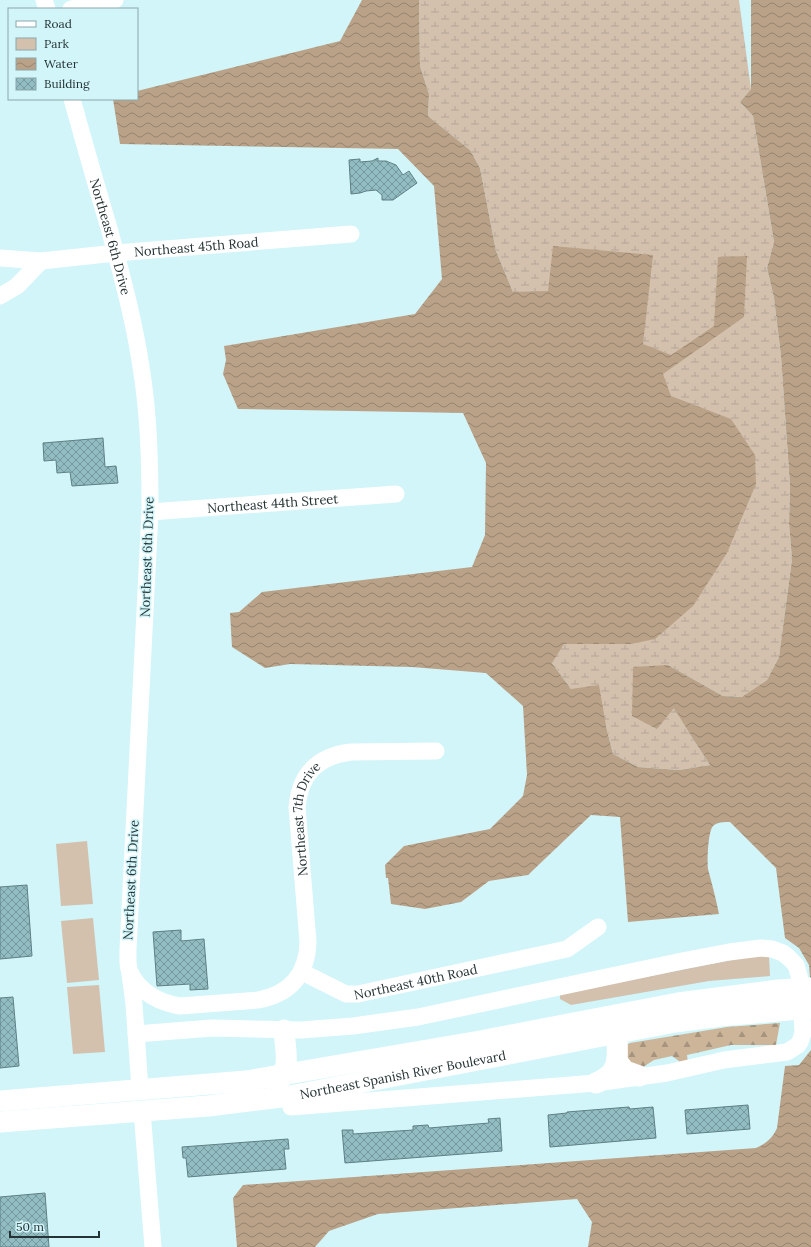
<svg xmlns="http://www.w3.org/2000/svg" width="811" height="1247" viewBox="0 0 811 1247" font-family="Lora,serif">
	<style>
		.green { fill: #d3c1ae }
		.forest { fill: url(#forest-firs) }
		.wetland { fill: url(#wetland-marsh) }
		.water { fill: url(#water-waves) }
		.building { fill: url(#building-cross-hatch); stroke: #5f8084 }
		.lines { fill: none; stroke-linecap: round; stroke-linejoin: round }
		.minor { stroke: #fff; stroke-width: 17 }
		.major { stroke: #fff; stroke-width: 21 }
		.labels { text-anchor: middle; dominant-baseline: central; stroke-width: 3; stroke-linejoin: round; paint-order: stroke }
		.street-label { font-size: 13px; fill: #253334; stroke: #d1f5f9 }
	</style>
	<defs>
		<pattern id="forest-firs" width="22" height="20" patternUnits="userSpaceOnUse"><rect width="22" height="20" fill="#cdb59a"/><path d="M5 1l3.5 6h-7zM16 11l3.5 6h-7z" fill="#a6947e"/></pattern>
		<pattern id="wetland-marsh" width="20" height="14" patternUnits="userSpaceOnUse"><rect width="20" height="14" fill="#d3c1ae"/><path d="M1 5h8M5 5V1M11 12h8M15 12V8" fill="none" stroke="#b5a696"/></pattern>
		<pattern id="water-waves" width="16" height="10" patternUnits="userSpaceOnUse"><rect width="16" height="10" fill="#baa288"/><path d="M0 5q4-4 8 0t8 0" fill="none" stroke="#978570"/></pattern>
		<pattern id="building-cross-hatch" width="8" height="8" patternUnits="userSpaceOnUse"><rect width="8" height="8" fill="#91bcc1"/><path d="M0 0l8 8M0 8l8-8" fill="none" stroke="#76999e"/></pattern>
	</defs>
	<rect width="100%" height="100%" fill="#d1f5f9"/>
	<g class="green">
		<polygon points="87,841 93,904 61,906 56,844"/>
		<polygon points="93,918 99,980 67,983 61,921"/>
		<polygon points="762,954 769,956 770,976 709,981 571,1005 560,999 560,994"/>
		<polygon points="99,985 105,1052 73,1054 67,987"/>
	</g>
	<polygon class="forest" points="780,1023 776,1045 731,1045 687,1055 688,1063 680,1064 679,1061 672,1056 654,1060 640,1069 635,1069 623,1051 624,1046 630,1043 727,1027"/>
	<polygon class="wetland" points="419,0 739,0 751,89 740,102 753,116 774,242 767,268 774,298 781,356 790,486 789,524 792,559 779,657 767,680 743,697 723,696 668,665 674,707 693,739 710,765 679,770 638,767 613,754 606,726 571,689 552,663 513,292 496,251 480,168 470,150 428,116 429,94 420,66"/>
	<g class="water">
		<path d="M362 0H419L420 66 429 94 428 116 470 150 480 168 496 251 513 292 548 291 553 246 653 255 643 344 671 355 714 326 718 257 747 256 744 317 663 374 671 396 731 419 755 455 756 484 727 553 693 606 655 639 631 644H564L552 663 571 689 599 685 606 726 613 754 638 767 679 770 710 765 693 739 674 708 657 729 632 716 633 667 668 665 723 696 742 697 767 680 779 657 792 559 789 524 790 486 781 356 774 298 767 268 774 242 753 116 740 102 751 89V0H811V991L809 965 799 948 785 938 776 868 730 822C724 822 717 822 713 826 708 831 707 862 708 869 712 884 716 899 719 914L628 922 620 817 591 815 528 875 489 881 461 902 425 909 391 904 388 878H386L385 865 404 846 490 829 523 796 527 775 523 706 486 673 412 667 290 664 265 668 232 647 230 613 239 612 262 592 472 567 485 535 486 463 463 413 238 409 223 374 226 360 224 346 415 314 442 279 434 186 398 149 120 144 113 99H137V91L340 41Z"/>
		<path d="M811 1050V1247H588L592 1222 577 1199 378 1214 329 1231 315 1247H237L233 1198 243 1185 756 1148C765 1144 773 1138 777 1128L785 1066 799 1065Z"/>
	</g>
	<g class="building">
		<polygon points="378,158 378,161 386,161 396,165 403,175 409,171 417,183 393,200 382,200 382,195 376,190 366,191 360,193 351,194 349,160 360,159 360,162 372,161"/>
		<polygon points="103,438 105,467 116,466 118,483 72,486 70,472 57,473 56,460 44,461 43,443"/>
		<polygon points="27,885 32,956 0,959 0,887"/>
		<polygon points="181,930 181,941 204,939 208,989 190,990 190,984 157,986 153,932"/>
		<polygon points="13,997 19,1066 0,1068 0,998"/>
		<polygon points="748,1105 750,1129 687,1134 685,1110"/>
		<polygon points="629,1107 630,1109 653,1107 656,1138 550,1147 548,1115 567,1113 567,1112"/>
		<polygon points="500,1118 502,1151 345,1163 342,1130 353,1130 353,1134 413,1130 413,1126 428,1125 429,1128 489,1123 488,1119"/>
		<polygon points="288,1139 289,1149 284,1149 286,1169 188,1177 186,1158 183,1158 182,1147"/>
		<polygon points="45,1193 49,1247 0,1247 0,1197"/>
	</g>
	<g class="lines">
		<g class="minor">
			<polyline points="44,0 47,9"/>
			<polyline points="71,9 115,0"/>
			<path id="s1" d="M72 99C84 142 96 185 109 228 121 273 134 319 141 367 149 415 150 463 150 512L128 949C128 957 127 968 131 974 140 993 161 1003 180 1006L258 1000C290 994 307 975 308 942L297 807C300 774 318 756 351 752L436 751"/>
			<path id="s2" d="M0 258 41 261 116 253 351 234"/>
			<polyline points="0,296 17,286 41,261"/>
			<path id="s3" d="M150 512 396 494"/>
			<path id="s4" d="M302 972 346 994H358L567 949 598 927"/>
			<polyline points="130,974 134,1004 140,1089"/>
			<polyline points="136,1034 212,1028 301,1030 353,1026 418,1017 682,961 729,952 761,948 772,949 783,953 788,957 796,965 800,979 803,1033 800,1042 798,1045 787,1052 724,1060 667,1073 596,1083 291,1107"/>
			<polyline points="142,1111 153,1247"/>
		</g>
		<g class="major">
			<polyline points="617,1061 625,1071 639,1076"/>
			<path d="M596 1083C622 1072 617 1057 617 1033"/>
			<path d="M276 1084C292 1070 285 1049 284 1030"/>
			<polyline points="0,1101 246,1081 480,1041 678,1003 778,990 811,988"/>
			<path id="s5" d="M0 1122 208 1106 290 1096 675 1022 721 1016 811 1008"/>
		</g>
	</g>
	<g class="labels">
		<g class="street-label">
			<text stroke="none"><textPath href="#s1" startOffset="143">Northeast 6th Drive</textPath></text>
			<text stroke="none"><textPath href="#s2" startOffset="197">Northeast 45th Road</textPath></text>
			<text stroke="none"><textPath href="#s3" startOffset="123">Northeast 44th Street</textPath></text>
			<text transform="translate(147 557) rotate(-88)">Northeast 6th Drive</text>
			<text stroke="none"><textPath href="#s1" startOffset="1234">Northeast 7th Drive</textPath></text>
			<text transform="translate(131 880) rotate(-87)">Northeast 6th Drive</text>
			<text stroke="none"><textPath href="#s4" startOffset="120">Northeast 40th Road</textPath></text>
			<text stroke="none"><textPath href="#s5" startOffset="406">Northeast Spanish River Boulevard</textPath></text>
		</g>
	</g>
	<rect x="8" y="8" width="130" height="92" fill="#d1f5f9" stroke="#8ca7aa"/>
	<rect x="16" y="21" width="20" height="6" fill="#ffffff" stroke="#8ca7aa"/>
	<text x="44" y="28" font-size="12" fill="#253334">Road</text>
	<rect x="16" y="38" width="20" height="12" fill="#d3c1ae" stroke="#8ca7aa"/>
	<text x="44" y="48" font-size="12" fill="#253334">Park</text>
	<rect x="16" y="58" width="20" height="12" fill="url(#water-waves)" stroke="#8ca7aa"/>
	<text x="44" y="68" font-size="12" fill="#253334">Water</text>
	<rect x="16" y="78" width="20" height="12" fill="url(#building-cross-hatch)" stroke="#8ca7aa"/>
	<text x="44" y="88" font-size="12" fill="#253334">Building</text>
	<path d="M10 1231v6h89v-6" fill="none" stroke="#253334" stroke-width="2"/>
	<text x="16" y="1231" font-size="12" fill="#253334" stroke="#d1f5f9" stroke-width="3" paint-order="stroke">50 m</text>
</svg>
